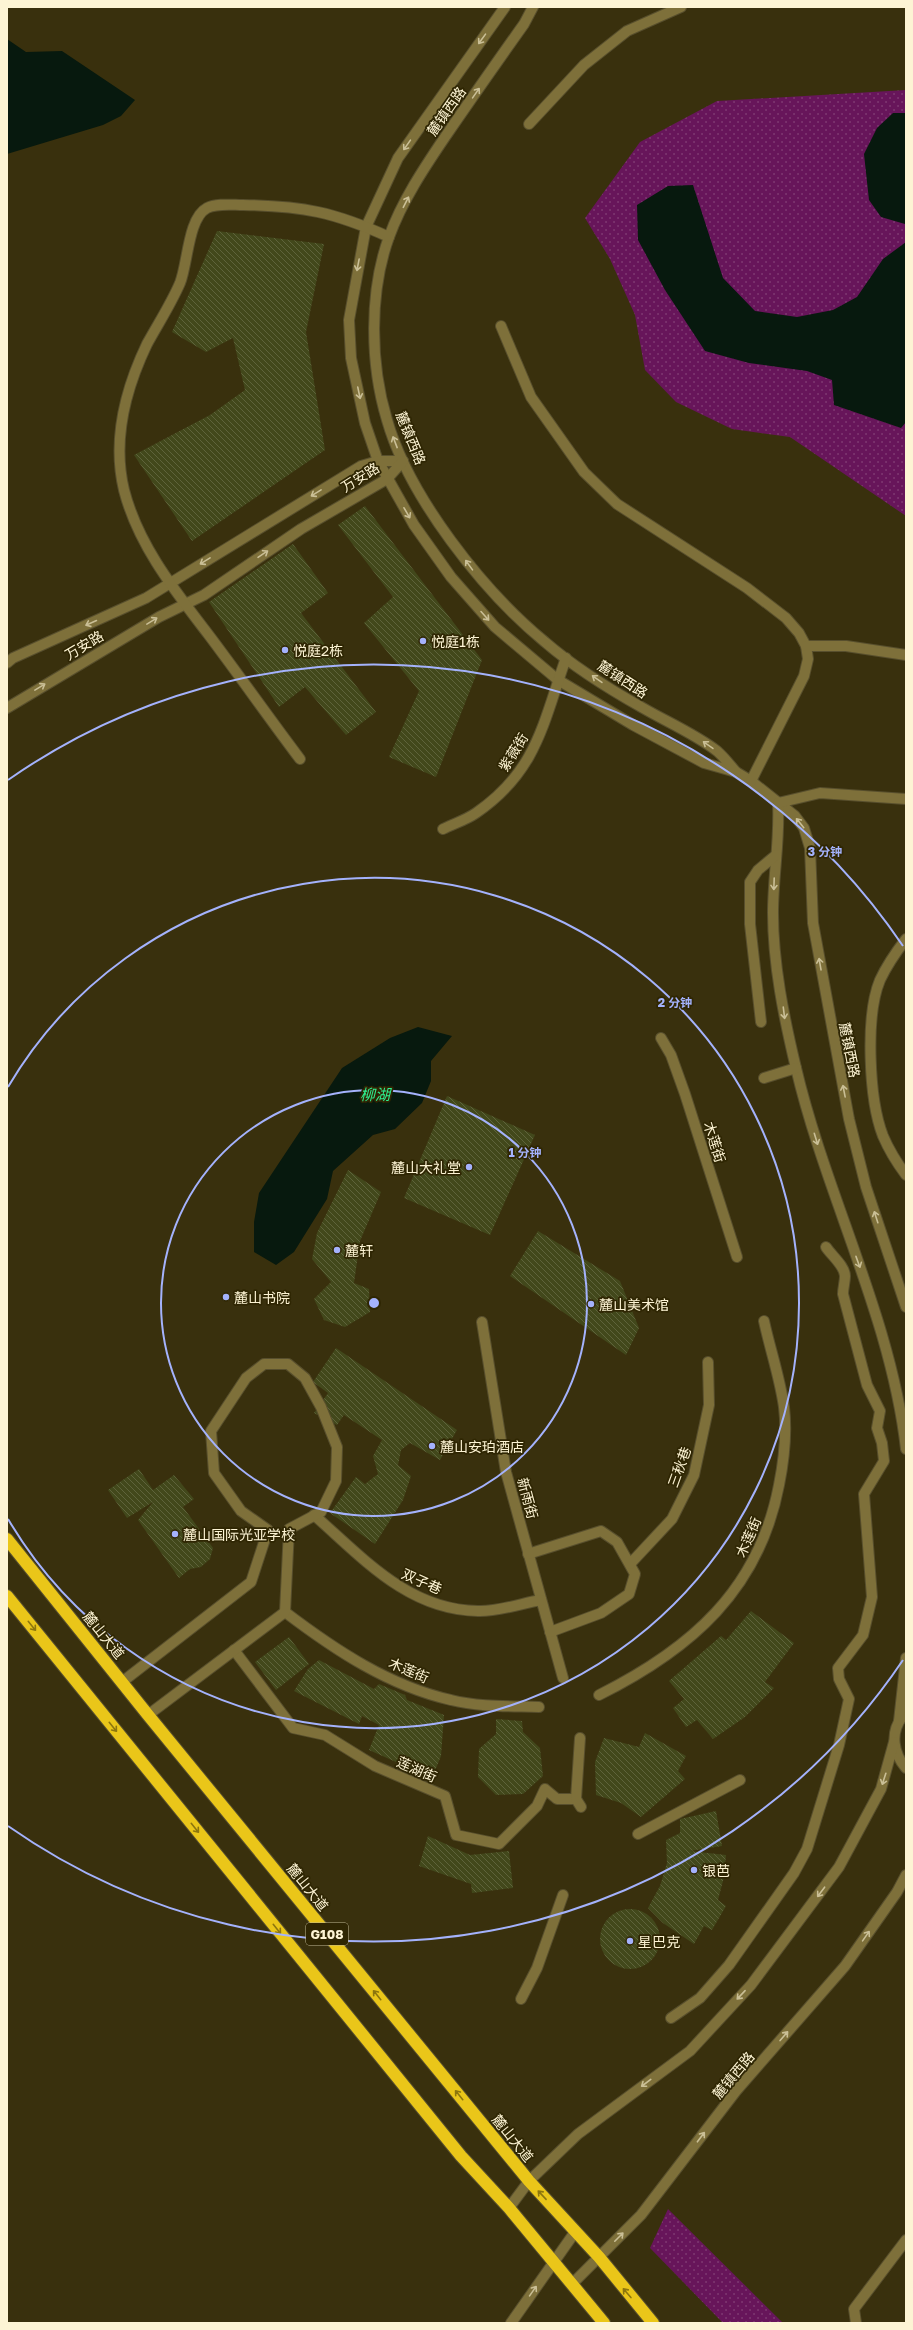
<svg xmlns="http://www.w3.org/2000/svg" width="913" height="2330" viewBox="0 0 913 2330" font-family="'Golos Text','Noto Sans SC',sans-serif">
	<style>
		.grass { fill: url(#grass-dots) }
		.water { fill: #07190e }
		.building { fill: url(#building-back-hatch) }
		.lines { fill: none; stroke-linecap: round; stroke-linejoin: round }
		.minor-casing { stroke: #584f2d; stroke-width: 12 }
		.highway-casing { stroke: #584f2d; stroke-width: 14 }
		.minor { stroke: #7e703a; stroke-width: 10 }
		.highway { stroke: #eac619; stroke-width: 12 }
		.oneway { stroke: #cabf96 }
		.oneway2 { stroke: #8c760e }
		.ring { fill: none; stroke: #a4b2fc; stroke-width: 2 }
		.poi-dot { fill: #a4b2fc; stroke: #2f2603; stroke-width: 1.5 }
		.labels { text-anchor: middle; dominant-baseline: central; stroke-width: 3.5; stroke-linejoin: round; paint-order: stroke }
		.shield { fill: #2f2603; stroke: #bfb695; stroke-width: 1 }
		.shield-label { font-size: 13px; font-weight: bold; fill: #fdf4d4 }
		.street-label { font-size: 14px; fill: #fdf4d4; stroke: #2f2603 }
		.poi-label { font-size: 14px; fill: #fdf4d4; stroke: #2f2603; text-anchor: start }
		.water-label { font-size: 15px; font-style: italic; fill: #2ef192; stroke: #2f2603 }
		.centre { fill: #a4b2fc; stroke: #2f2603; stroke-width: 2 }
		.ring-label { font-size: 12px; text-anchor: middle; font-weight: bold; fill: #a4b2fc; stroke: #2f2603; stroke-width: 3.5; stroke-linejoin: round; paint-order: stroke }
	</style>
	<defs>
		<pattern id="grass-dots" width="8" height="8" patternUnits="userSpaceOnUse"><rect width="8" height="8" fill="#67155a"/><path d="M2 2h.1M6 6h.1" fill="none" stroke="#7e3871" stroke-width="1.8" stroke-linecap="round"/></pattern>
		<pattern id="building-back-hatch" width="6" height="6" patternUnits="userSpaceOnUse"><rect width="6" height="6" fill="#42481b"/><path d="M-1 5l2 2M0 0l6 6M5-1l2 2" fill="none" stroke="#5e633b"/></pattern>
	</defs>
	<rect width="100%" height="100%" fill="#39300d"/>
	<g class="grass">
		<polygon points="906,90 906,516 790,437 732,429 676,402 645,370 635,315 610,259 585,218 640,142 717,101"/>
		<polygon points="668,2209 783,2323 723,2323 650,2248"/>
	</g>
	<g class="water">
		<polygon points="7,39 26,52 62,51 135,100 121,116 103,125 7,154"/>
		<polygon points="893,113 906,113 905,224 881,217 869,200 864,154 877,128"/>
		<polygon points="693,185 723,278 755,311 797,317 833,310 857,297 883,259 906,242 906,422 901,428 834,405 832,380 807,371 749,363 705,351 665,290 638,240 637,205 668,186"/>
		<polygon points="418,1027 452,1036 431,1061 431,1081 422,1103 395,1129 373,1135 333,1171 327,1199 294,1252 276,1265 254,1252 254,1222 259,1193 342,1068 390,1038"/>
	</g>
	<g class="building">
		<polygon points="217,231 324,244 306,332 325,450 192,541 134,455 210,415 245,390 233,338 206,352 172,332"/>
		<polygon points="365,506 482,660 436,777 389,757 419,691 364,623 393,597 338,525"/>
		<polygon points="293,544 328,593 301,613 376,712 346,735 305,687 279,707 209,602"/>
		<polygon points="447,1096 535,1135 490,1235 404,1198"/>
		<polygon points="348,1170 381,1192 360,1241 354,1283 369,1289 370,1312 345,1327 324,1320 314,1299 331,1282 312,1259 317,1233"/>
		<polygon points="538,1231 620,1281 639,1328 626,1355 510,1276"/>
		<polygon points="336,1348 457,1430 440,1460 410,1443 401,1450 398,1465 411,1476 403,1500 375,1544 330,1513 356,1477 365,1484 378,1474 373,1456 382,1440 344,1415 337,1425 314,1413 328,1393 313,1382"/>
		<polygon points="139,1469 153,1490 174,1475 194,1499 183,1507 213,1548 210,1559 201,1567 190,1569 179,1578 138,1520 153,1502 127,1518 108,1490"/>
		<polygon points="751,1611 794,1643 765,1682 774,1688 745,1717 713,1739 697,1720 686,1727 673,1708 684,1699 669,1681 721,1636 726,1640"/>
		<polygon points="289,1637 309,1664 276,1690 255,1662"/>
		<polygon points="319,1660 374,1689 379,1684 405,1695 407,1700 444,1715 441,1756 432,1778 369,1750 379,1725 362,1716 359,1724 294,1691 308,1669"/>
		<polygon points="496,1719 522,1721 523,1732 540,1748 543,1776 523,1794 496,1795 478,1777 479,1749 496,1734"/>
		<polygon points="645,1733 686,1756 678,1771 685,1779 641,1817 621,1803 596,1795 595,1762 604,1738 639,1747"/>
		<polygon points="716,1811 722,1846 690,1851 726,1855 724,1877 718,1900 726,1906 712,1930 704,1926 694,1944 663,1923 648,1908 660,1886 667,1863 666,1840 680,1833 680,1819"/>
		<polygon points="428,1836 470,1855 509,1851 513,1888 472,1893 471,1884 419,1866"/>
		<circle cx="630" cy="1939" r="30"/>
	</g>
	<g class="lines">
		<defs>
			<g id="minor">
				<polyline points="505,7 398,158 366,227 349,320 351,358 365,423 378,461 414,525 451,577 495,627 558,680 633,725 704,763 736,772 751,781 795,816 804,828 810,848 813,923 849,1119 866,1187 906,1307"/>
				<path d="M533 7 524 24C497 62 471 99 445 137 424 168 402 201 389 237 369 292 370 364 387 420 409 497 483 591 545 642 574 667 609 689 643 708 667 722 695 734 717 751 724 757 730 765 736 772"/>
				<polyline points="529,124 584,65 627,31 681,7"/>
				<polyline points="501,326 531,397 584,472 617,504 747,588 786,618 799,633 806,646 808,659 804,676 751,781"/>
				<polyline points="806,646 846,646 906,655"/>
				<polyline points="7,663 13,658 146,598 361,466 378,461 403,461"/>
				<polyline points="7,708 159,617 204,595 301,529 387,479 403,461"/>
				<path d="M300 759C269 718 239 675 208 634 175 591 138 545 124 490 112 440 125 390 147 344 158 324 171 304 180 283 188 263 188 218 207 208 217 203 232 205 243 205 303 206 334 212 389 237"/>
				<path d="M778 803C780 840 773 876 773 913 773 964 784 1018 796 1068 826 1196 891 1317 906 1449"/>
				<polyline points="778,803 820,793 906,799"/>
				<path d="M443 829C453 824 466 820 476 813 537 771 543 723 566 658"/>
				<path d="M906 939C896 952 887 965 880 980 865 1016 869 1100 883 1136 889 1150 897 1163 906 1175"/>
				<polyline points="761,1022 750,924 750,882 758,870 776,855"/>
				<polyline points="661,1038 671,1055 685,1094 737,1257"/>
				<polyline points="764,1078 796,1068"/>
				<polyline points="482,1322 506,1472 563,1678"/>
				<path d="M314 1515C363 1558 408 1610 478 1611 497 1612 523 1603 541 1600"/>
				<polyline points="528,1554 601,1531 617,1542 635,1574 629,1594 601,1613 550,1632"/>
				<polyline points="630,1564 672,1519 694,1475 709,1405 708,1362"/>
				<path d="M285 1612C335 1650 389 1686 451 1700 479 1707 510 1706 539 1707"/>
				<polyline points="234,1650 293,1728 325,1735 375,1766 445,1796 456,1835 499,1844 537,1806 545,1789 557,1799 576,1799"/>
				<polyline points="122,1682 251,1582 268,1530 241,1511 214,1473 211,1431 246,1378 264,1364 288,1364 305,1378 321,1407 337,1447 336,1481 321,1512 289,1529 285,1612 148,1715"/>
				<path d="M599 1695C691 1649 759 1590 779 1485 784 1460 787 1432 784 1407 780 1378 770 1349 764 1321"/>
				<path d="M902 1717C890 1733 893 1753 906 1768"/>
				<polyline points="899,1721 906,1658"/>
				<polyline points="580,1738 576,1799 581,1807"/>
				<polyline points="638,1834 740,1780"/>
				<polyline points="521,1999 537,1968 563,1895"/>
				<path d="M671 2018 700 1998 729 1965 794 1873 807 1849 839 1745 849 1699 839 1679 838 1668 863 1635 872 1597 864 1494 884 1461 882 1443 877 1428 880 1411 867 1385 843 1294C843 1288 845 1282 845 1276 845 1266 831 1255 826 1247"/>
				<polyline points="509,2208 529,2181 578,2134 690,2051 751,1985 839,1867 881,1789 894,1742"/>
				<polyline points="572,2284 641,2215 736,2091 845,1966 897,1892 906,1875"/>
				<polyline points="511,2323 575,2232"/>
				<polyline points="856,2323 854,2309 906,2240"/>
			</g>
			<g id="highway">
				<polyline points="7,1539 148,1715 529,2181 599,2257 653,2323"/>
				<polyline points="7,1596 461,2156 509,2208 604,2323"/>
			</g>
		</defs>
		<use href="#minor" class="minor-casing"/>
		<use href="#highway" class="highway-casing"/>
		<use href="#minor" class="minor"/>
		<use href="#highway" class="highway"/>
	</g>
	<defs><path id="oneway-shaft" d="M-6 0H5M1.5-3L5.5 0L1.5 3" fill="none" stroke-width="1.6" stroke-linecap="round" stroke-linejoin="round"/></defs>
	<g class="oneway">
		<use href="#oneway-shaft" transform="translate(482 39) rotate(126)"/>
		<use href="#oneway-shaft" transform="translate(476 93) rotate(-55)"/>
		<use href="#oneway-shaft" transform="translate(407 145) rotate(125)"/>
		<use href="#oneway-shaft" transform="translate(406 202) rotate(-63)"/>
		<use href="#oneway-shaft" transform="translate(358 265) rotate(101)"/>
		<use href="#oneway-shaft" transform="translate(359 393) rotate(78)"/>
		<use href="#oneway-shaft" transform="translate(395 442) rotate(-111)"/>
		<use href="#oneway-shaft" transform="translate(316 493) rotate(148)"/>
		<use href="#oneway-shaft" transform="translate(407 513) rotate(60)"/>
		<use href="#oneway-shaft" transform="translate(263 554) rotate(-34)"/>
		<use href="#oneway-shaft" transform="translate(205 561) rotate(148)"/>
		<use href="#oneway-shaft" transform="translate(469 565) rotate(-126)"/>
		<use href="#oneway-shaft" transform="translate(485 616) rotate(48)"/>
		<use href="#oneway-shaft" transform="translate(152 621) rotate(-31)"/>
		<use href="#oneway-shaft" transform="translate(91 623) rotate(156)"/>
		<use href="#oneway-shaft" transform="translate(597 679) rotate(-145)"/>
		<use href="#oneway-shaft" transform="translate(40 687) rotate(-31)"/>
		<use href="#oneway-shaft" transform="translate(708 745) rotate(-145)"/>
		<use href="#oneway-shaft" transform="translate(800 823) rotate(-129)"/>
		<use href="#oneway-shaft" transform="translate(774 884) rotate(92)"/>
		<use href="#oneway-shaft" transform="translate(820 964) rotate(-100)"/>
		<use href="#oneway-shaft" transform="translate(784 1013) rotate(83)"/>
		<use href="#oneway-shaft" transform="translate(844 1091) rotate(-101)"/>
		<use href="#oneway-shaft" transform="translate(816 1139) rotate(73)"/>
		<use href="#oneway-shaft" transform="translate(876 1217) rotate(-108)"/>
		<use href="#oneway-shaft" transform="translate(858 1262) rotate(70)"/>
		<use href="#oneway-shaft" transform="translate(884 1779) rotate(108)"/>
		<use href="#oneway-shaft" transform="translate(821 1892) rotate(127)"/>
		<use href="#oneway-shaft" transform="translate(866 1936) rotate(-55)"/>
		<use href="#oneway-shaft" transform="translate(741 1995) rotate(133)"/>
		<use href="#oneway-shaft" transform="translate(784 2036) rotate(-49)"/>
		<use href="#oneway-shaft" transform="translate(646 2083) rotate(143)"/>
		<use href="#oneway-shaft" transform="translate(701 2137) rotate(-53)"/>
		<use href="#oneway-shaft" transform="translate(619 2237) rotate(-45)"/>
		<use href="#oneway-shaft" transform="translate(533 2291) rotate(-55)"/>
	</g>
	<g class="oneway2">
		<use href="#oneway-shaft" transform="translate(32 1626) rotate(51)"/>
		<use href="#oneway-shaft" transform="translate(113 1727) rotate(51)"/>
		<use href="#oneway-shaft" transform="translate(195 1828) rotate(51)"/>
		<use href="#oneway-shaft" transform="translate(277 1929) rotate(51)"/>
		<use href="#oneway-shaft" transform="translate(377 1995) rotate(-129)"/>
		<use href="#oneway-shaft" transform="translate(459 2095) rotate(-129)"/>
		<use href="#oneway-shaft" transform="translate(542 2195) rotate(-133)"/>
		<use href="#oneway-shaft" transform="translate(627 2293) rotate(-131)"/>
	</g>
	<g class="ring">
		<circle cx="374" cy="1303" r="213"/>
		<path d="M8 1087A425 425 0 1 1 8 1519"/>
		<path d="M903 1660A638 638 0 0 1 8 1826M8 780A638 638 0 0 1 903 946"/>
	</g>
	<g class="poi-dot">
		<circle cx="423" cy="641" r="4"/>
		<circle cx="285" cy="650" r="4"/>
		<circle cx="469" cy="1167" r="4"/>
		<circle cx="337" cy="1250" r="4"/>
		<circle cx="226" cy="1297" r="4"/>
		<circle cx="591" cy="1304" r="4"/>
		<circle cx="432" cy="1446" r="4"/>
		<circle cx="175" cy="1534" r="4"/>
		<circle cx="694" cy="1870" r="4"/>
		<circle cx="630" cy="1941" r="4"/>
	</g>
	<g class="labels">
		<rect class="shield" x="306" y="1923" width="42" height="22" rx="3"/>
		<g class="shield-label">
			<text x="327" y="1934">G108</text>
		</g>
		<g class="street-label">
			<text transform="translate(446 111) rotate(-55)">麓镇西路</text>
			<text transform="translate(411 438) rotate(68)">麓镇西路</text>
			<text transform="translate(360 477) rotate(-32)">万安路</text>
			<text transform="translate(84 645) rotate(-31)">万安路</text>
			<text transform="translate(623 679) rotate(33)">麓镇西路</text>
			<text transform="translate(513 752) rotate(-58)">紫薇街</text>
			<text transform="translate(850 1050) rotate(79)">麓镇西路</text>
			<text transform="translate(715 1142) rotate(73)">木莲街</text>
			<text transform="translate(679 1467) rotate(-70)">三秋巷</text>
			<text transform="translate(528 1498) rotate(75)">新雨街</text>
			<text transform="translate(748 1537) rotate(-66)">木莲街</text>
			<text transform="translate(422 1581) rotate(24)">双子巷</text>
			<text transform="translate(104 1635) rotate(51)">麓山大道</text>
			<text transform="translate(409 1670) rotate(23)">木莲街</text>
			<text transform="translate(417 1769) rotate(24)">莲湖街</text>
			<text transform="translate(308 1887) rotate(51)">麓山大道</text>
			<text transform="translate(733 2075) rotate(-50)">麓镇西路</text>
			<text transform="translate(513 2138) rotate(51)">麓山大道</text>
		</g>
		<g class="poi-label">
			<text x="431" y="641">悦庭1栋</text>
			<text x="293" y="650">悦庭2栋</text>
			<text x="461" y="1167" text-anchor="end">麓山大礼堂</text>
			<text x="345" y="1250">麓轩</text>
			<text x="234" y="1297">麓山书院</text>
			<text x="599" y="1304">麓山美术馆</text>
			<text x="440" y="1446">麓山安珀酒店</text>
			<text x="183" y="1534">麓山国际光亚学校</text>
			<text x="702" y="1870">银芭</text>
			<text x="638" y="1941">星巴克</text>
		</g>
		<g class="water-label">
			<text x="375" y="1094">柳湖</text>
		</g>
	</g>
	<circle cx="374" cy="1303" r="6" class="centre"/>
	<g class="ring-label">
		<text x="825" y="856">3 分钟</text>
		<text x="675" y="1007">2 分钟</text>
		<text x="525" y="1157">1 分钟</text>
	</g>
	<rect width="913" height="2330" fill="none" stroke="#fdf4d4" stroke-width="16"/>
</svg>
